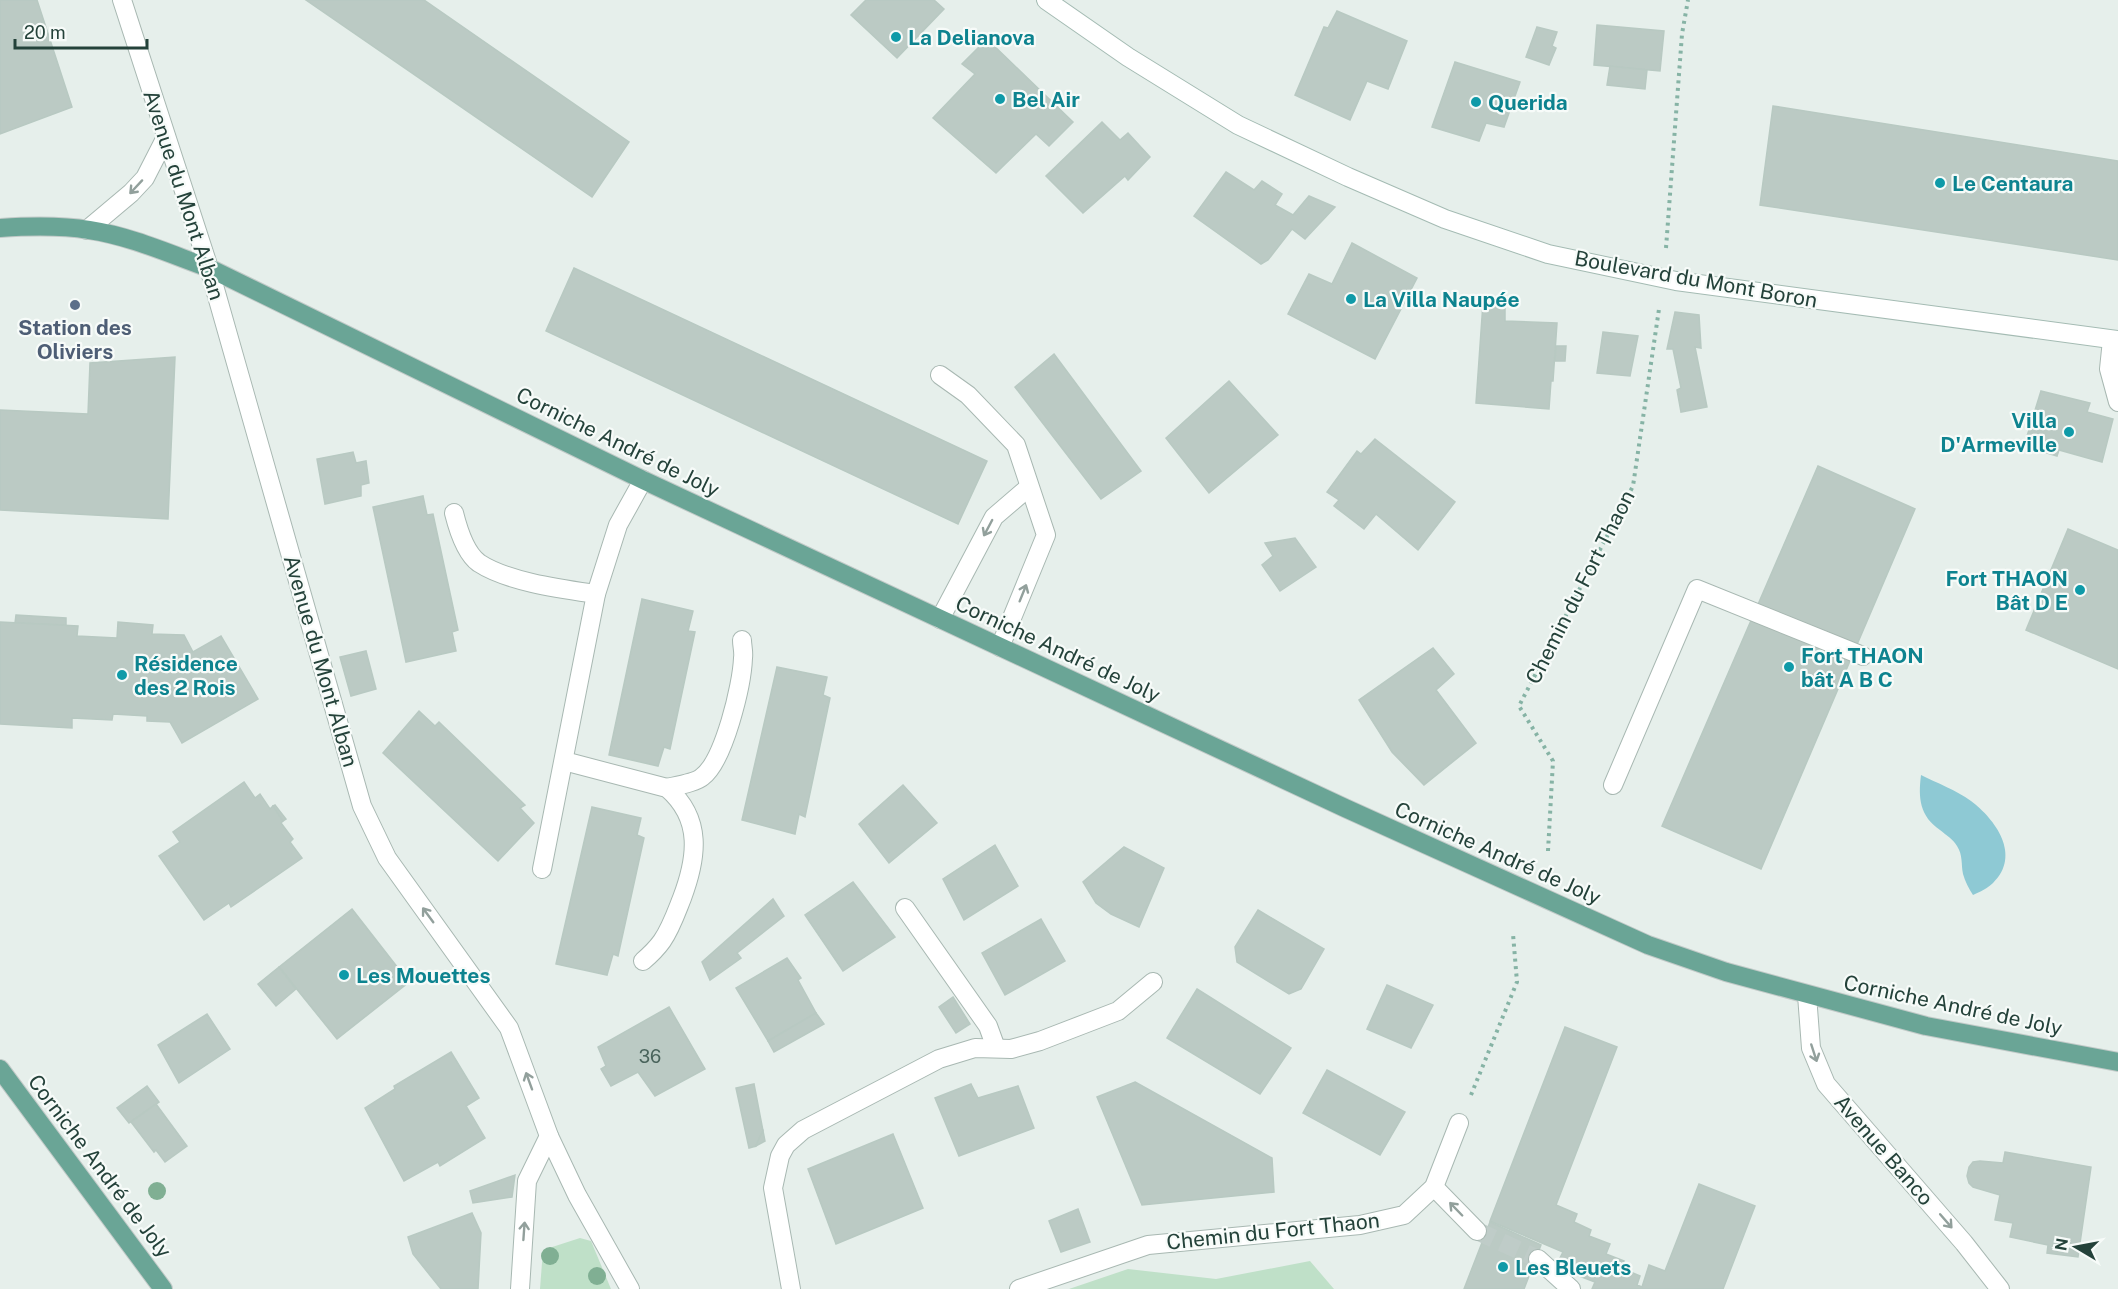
<svg xmlns="http://www.w3.org/2000/svg" width="2118" height="1289" viewBox="0 0 2118 1289" font-family="'Public Sans',sans-serif">
	<style>
		.green { fill: #bfe0c8 }
		.water { fill: #8ec9d4 }
		.building { fill: #bbcac4; stroke: #b8c9c2; stroke-width: 1.5 }
		.lines { fill: none; stroke-linecap: round; stroke-linejoin: round }
		.street-tunnel { stroke: #bfccc8; stroke-width: 18; stroke-dasharray: 18 9; stroke-linecap: butt }
		.lane-casing { stroke: #a8b8b2; stroke-width: 20 }
		.street-casing { stroke: #a8b8b2; stroke-width: 20 }
		.secondary-casing { stroke: #a4bbb3; stroke-width: 20 }
		.primary-casing { stroke: #c2cac8; stroke-width: 20 }
		.path { stroke: #86b3a5; stroke-width: 4; stroke-dasharray: 3 4.5; stroke-linecap: butt }
		.lane { stroke: #fff; stroke-width: 18 }
		.street { stroke: #fff; stroke-width: 18 }
		.secondary { stroke: #fff; stroke-width: 18 }
		.primary { stroke: #6aa596; stroke-width: 18 }
		.tree { fill: #80af93 }
		.oneway { stroke: #92a09c }
		.culture-dot { fill: #0f9aa8; stroke: #f7fbf9; stroke-width: 2 }
		.service-dot { fill: #5c6f8a; stroke: #f7fbf9; stroke-width: 2 }
		.labels { text-anchor: middle; dominant-baseline: central; stroke-width: 4.5; stroke-linejoin: round; paint-order: stroke }
		.number-label { font-size: 18px; fill: #4a645c }
		.culture-label { font-size: 21px; font-weight: bold; fill: #0d838f; stroke: #f7fbf9; text-anchor: start }
		.street-label { font-size: 21px; fill: #24423a; stroke: #f7fbf9 }
		.service-label { font-size: 21px; font-weight: bold; fill: #4e5e75; stroke: #f7fbf9 }
	</style>
	<rect width="100%" height="100%" fill="#e6efeb"/>
	<g class="green">
		<polygon points="580,1238 591,1241 611,1289 540,1289 543,1250"/>
		<polygon points="1310,1261 1334,1289 1069,1289 1128,1269 1216,1279"/>
	</g>
	<path class="water" d="M1921 775C1937 783 1956 790 1971 801 1995 819 2022 855 1993 883 1988 888 1980 892 1973 895 1969 889 1965 881 1963 874 1961 864 1963 855 1957 846 1953 839 1946 835 1940 830 1920 816 1918 799 1921 775Z"/>
	<g class="building">
		<polygon points="0,0 37,0 72,107 0,134"/>
		<polygon points="306,0 424,0 629,142 592,197"/>
		<polygon points="866,0 934,0 944,9 897,58 851,15"/>
		<polygon points="1337,11 1407,41 1388,89 1367,81 1350,120 1295,95 1324,27 1328,28"/>
		<polygon points="1597,25 1664,31 1660,71 1594,65"/>
		<polygon points="1537,27 1557,32 1552,46 1556,48 1549,65 1526,57"/>
		<polygon points="987,39 1073,122 1049,146 1036,134 996,173 933,118 975,74 962,64"/>
		<polygon points="1455,62 1520,82 1504,127 1486,123 1479,141 1432,127"/>
		<polygon points="1610,66 1647,70 1645,89 1607,85"/>
		<polygon points="1773,106 2118,161 2118,260 1760,205"/>
		<polygon points="1102,122 1120,140 1128,133 1150,157 1128,180 1125,176 1083,213 1046,176"/>
		<polygon points="1226,172 1254,190 1262,181 1282,194 1275,205 1293,215 1309,196 1335,207 1305,239 1292,229 1268,260 1261,264 1194,216"/>
		<polygon points="1352,243 1417,278 1375,359 1288,314 1309,274 1332,284"/>
		<polygon points="574,268 987,461 958,524 546,331"/>
		<polygon points="1505,302 1505,321 1557,323 1553,381 1551,381 1549,409 1476,403 1483,303"/>
		<polygon points="1675,312 1699,315 1701,348 1695,347 1707,407 1681,412 1677,390 1681,388 1673,349 1667,349"/>
		<polygon points="1603,332 1638,336 1630,376 1597,373"/>
		<polygon points="1556,346 1566,346 1565,361 1555,361"/>
		<polygon points="1054,354 1141,471 1101,499 1015,387"/>
		<polygon points="175,357 168,519 0,510 0,410 88,414 90,363"/>
		<polygon points="1229,381 1278,435 1209,493 1166,438"/>
		<polygon points="2041,391 2090,403 2087,412 2113,419 2102,462 2059,450 2057,456 2024,446"/>
		<polygon points="1375,439 1455,502 1418,550 1376,514 1364,529 1334,506 1339,500 1327,492 1357,451 1361,454"/>
		<polygon points="353,452 356,463 366,461 369,483 361,485 361,496 325,504 317,459"/>
		<polygon points="1818,466 1915,509 1761,869 1662,826"/>
		<polygon points="423,496 427,515 433,514 458,630 452,632 456,651 406,662 373,507"/>
		<polygon points="2068,529 2118,550 2118,669 2026,630"/>
		<polygon points="1295,538 1316,567 1280,591 1262,565 1273,556 1265,543"/>
		<polygon points="642,599 693,611 688,631 695,632 670,749 664,747 658,766 609,755"/>
		<polygon points="16,615 66,618 66,625 15,623"/>
		<polygon points="0,622 78,626 77,636 117,638 118,622 153,625 152,634 184,635 193,652 221,636 258,699 182,743 170,722 147,721 147,716 113,714 112,720 72,718 72,728 0,724"/>
		<polygon points="1433,648 1454,674 1436,690 1476,743 1424,785 1392,752 1359,700"/>
		<polygon points="366,651 376,689 351,696 340,657"/>
		<polygon points="777,667 827,677 823,695 830,698 805,817 799,814 795,834 742,820"/>
		<polygon points="419,711 435,726 439,722 525,805 520,808 534,823 498,861 383,753"/>
		<polygon points="244,782 255,798 260,794 270,809 273,806 283,821 281,823 293,839 290,842 302,858 231,907 229,903 204,920 159,856 180,842 173,832"/>
		<polygon points="903,785 937,823 889,863 859,824"/>
		<polygon points="275,805 286,819 283,821 273,806"/>
		<polygon points="592,807 641,818 637,835 644,838 618,956 613,954 607,975 556,964"/>
		<polygon points="995,845 1018,886 964,920 943,879"/>
		<polygon points="1124,847 1164,868 1139,927 1111,914 1096,903 1083,882"/>
		<polygon points="853,882 895,937 843,971 805,915"/>
		<polygon points="773,899 784,916 737,953 741,958 710,980 702,962"/>
		<polygon points="352,909 409,982 337,1039 279,967"/>
		<polygon points="1258,910 1324,949 1301,989 1289,994 1237,962 1235,947"/>
		<polygon points="1041,919 1065,961 1005,995 982,953"/>
		<polygon points="787,958 801,978 798,980 816,1013 768,1041 736,988"/>
		<polygon points="279,967 296,989 276,1006 258,984"/>
		<polygon points="1387,985 1433,1005 1411,1048 1367,1029"/>
		<polygon points="1197,989 1291,1048 1260,1094 1167,1038"/>
		<polygon points="953,997 970,1024 956,1033 939,1007"/>
		<polygon points="669,1007 705,1069 655,1096 638,1072 611,1086 601,1069 606,1066 598,1047"/>
		<polygon points="816,1013 824,1024 774,1052 768,1041"/>
		<polygon points="207,1014 230,1049 179,1083 158,1045"/>
		<polygon points="1565,1027 1617,1047 1556,1205 1577,1214 1574,1222 1591,1230 1589,1236 1610,1244 1606,1254 1624,1261 1621,1268 1640,1276 1637,1285 1642,1287 1649,1265 1665,1271 1699,1184 1755,1206 1723,1289 1592,1289 1595,1282 1574,1274 1577,1266 1560,1258 1563,1252 1490,1221"/>
		<polygon points="451,1052 479,1098 466,1106 485,1138 440,1166 438,1162 404,1181 365,1108 395,1089 394,1086"/>
		<polygon points="1327,1070 1405,1112 1380,1155 1303,1113"/>
		<polygon points="1135,1082 1272,1158 1274,1192 1142,1205 1097,1097"/>
		<polygon points="754,1084 763,1131 756,1146 749,1148 736,1088"/>
		<polygon points="971,1084 978,1098 1018,1086 1034,1128 959,1156 935,1098"/>
		<polygon points="147,1086 159,1102 129,1123 117,1108"/>
		<polygon points="156,1104 187,1146 165,1162 156,1150 154,1152 131,1122"/>
		<polygon points="763,1131 765,1141 756,1146 757,1143"/>
		<polygon points="893,1134 923,1208 836,1244 808,1169"/>
		<polygon points="2005,1152 2091,1167 2078,1257 2047,1253 2048,1245 2010,1237 2013,1223 1995,1220 2000,1195 1973,1187 1969,1183 1967,1176 1969,1167 1973,1162 1980,1161 2003,1163"/>
		<polygon points="515,1175 512,1197 473,1203 470,1191"/>
		<polygon points="1078,1209 1090,1242 1061,1252 1049,1221"/>
		<polygon points="472,1213 481,1233 478,1289 441,1289 413,1254 408,1237"/>
		<polygon points="1490,1222 1541,1245 1524,1289 1464,1289"/>
	</g>
	<g class="lines">
		<polyline class="street-tunnel" points="1477,1231 1538,1259"/>
		<defs>
			<g id="lane">
				<polyline points="2112,340 2109,369 2118,402"/>
				<path d="M454 513C458 529 465 553 479 563 508 582 562 589 596 594"/>
				<path d="M564 761 667 788C703 819 697 858 682 898 676 913 671 928 662 941 657 948 650 955 643 961"/>
				<polyline points="1613,785 1697,589 1863,656"/>
				<path d="M667 788C675 786 697 782 702 777 724 761 742 685 743 658 744 652 742 646 742 640"/>
				<polyline points="542,869 596,594 618,525 643,480"/>
				<polyline points="905,908 988,1026 996,1048"/>
			</g>
			<g id="street">
				<polyline points="122,0 209,268 362,806 387,858 509,1028 549,1136 577,1195 630,1289"/>
				<polyline points="87,230 131,193 145,178 166,137"/>
				<polyline points="940,375 968,395 1016,445 1046,535 1000,647"/>
				<polyline points="940,619 994,517 1029,487"/>
				<polyline points="1807,995 1811,1048 1826,1084 1964,1243 2000,1289"/>
				<polyline points="1434,1187 1477,1231"/>
				<polyline points="1538,1259 1571,1289"/>
				<polyline points="520,1289 527,1181 549,1136"/>
				<polyline points="791,1289 773,1188 780,1156 786,1145 803,1130 939,1059 975,1048 1011,1049 1040,1041 1118,1011 1153,982"/>
				<polyline points="1019,1289 1148,1245 1360,1225 1404,1215 1434,1187 1459,1123"/>
			</g>
			<polyline id="secondary" points="1046,0 1128,57 1238,125 1348,177 1445,219 1548,254 1676,281 2118,340"/>
			<g id="primary">
				<path d="M0 228C30 226 59 225 89 230 130 236 170 254 209 268L643 480 1345 808 1648 945 1726 972 1926 1026 2118 1062"/>
				<polyline points="0,1069 163,1289"/>
			</g>
		</defs>
		<use href="#lane" class="lane-casing"/>
		<use href="#street" class="street-casing"/>
		<use href="#secondary" class="secondary-casing"/>
		<use href="#primary" class="primary-casing"/>
		<g class="path">
			<polyline points="1666,248 1682,34 1688,0"/>
			<polyline points="1548,851 1553,761 1519,706 1633,486 1659,309"/>
			<polyline points="1471,1095 1517,982 1513,934"/>
		</g>
		<use href="#lane" class="lane"/>
		<use href="#street" class="street"/>
		<use href="#secondary" class="secondary"/>
		<use href="#primary" class="primary"/>
	</g>
	<g class="tree">
		<circle cx="157" cy="1191" r="9"/>
		<circle cx="550" cy="1256" r="9"/>
		<circle cx="597" cy="1276" r="9"/>
	</g>
	<defs><path id="oneway-shaft" d="M-6 0H5M1.5-3L5.5 0L1.5 3" fill="none" stroke-width="1.6" stroke-linecap="round" stroke-linejoin="round" transform="scale(1.5)"/></defs>
	<g class="oneway">
		<use href="#oneway-shaft" transform="translate(136 187) rotate(133)"/>
		<use href="#oneway-shaft" transform="translate(988 528) rotate(118)"/>
		<use href="#oneway-shaft" transform="translate(1023 593) rotate(-68)"/>
		<use href="#oneway-shaft" transform="translate(428 915) rotate(-126)"/>
		<use href="#oneway-shaft" transform="translate(1814 1053) rotate(72)"/>
		<use href="#oneway-shaft" transform="translate(529 1081) rotate(-110)"/>
		<use href="#oneway-shaft" transform="translate(1456 1209) rotate(-134)"/>
		<use href="#oneway-shaft" transform="translate(1946 1221) rotate(49)"/>
		<use href="#oneway-shaft" transform="translate(524 1231) rotate(-86)"/>
	</g>
	<g class="culture-dot">
		<circle cx="896" cy="37" r="6"/>
		<circle cx="1000" cy="99" r="6"/>
		<circle cx="1476" cy="102" r="6"/>
		<circle cx="1940" cy="183" r="6"/>
		<circle cx="1351" cy="299" r="6"/>
		<circle cx="2069" cy="432" r="6"/>
		<circle cx="2080" cy="590" r="6"/>
		<circle cx="1789" cy="667" r="6"/>
		<circle cx="122" cy="675" r="6"/>
		<circle cx="344" cy="975" r="6"/>
		<circle cx="1503" cy="1267" r="6"/>
	</g>
	<circle class="service-dot" cx="75" cy="305" r="6"/>
	<g class="labels">
		<g class="number-label">
			<text x="650" y="1056">36</text>
		</g>
		<g class="culture-label">
			<text x="908" y="37">La Delianova</text>
			<text x="1012" y="99">Bel Air</text>
			<text x="1488" y="102">Querida</text>
			<text x="1952" y="183">Le Centaura</text>
			<text x="1363" y="299">La Villa Naupée</text>
			<text x="2057" y="420" text-anchor="end">Villa<tspan x="2057" dy="24">D'Armeville</tspan></text>
			<text x="2068" y="578" text-anchor="end">Fort THAON<tspan x="2068" dy="24">Bât D E</tspan></text>
			<text x="1801" y="655">Fort THAON<tspan x="1801" dy="24">bât A B C</tspan></text>
			<text x="134" y="663">Résidence<tspan x="134" dy="24">des 2 Rois</tspan></text>
			<text x="356" y="975">Les Mouettes</text>
			<text x="1515" y="1267">Les Bleuets</text>
		</g>
		<g class="street-label">
			<text transform="translate(184 195) rotate(72)">Avenue du Mont Alban</text>
			<text transform="translate(1696 279) rotate(10)">Boulevard du Mont Boron</text>
			<text transform="translate(618 442) rotate(26)">Corniche André de Joly</text>
			<text transform="translate(1580 587) rotate(-63)">Chemin du Fort Thaon</text>
			<text transform="translate(1058 649) rotate(25)">Corniche André de Joly</text>
			<text transform="translate(321 661) rotate(74)">Avenue du Mont Alban</text>
			<text transform="translate(1498 853) rotate(24)">Corniche André de Joly</text>
			<text transform="translate(1953 1005) rotate(12)">Corniche André de Joly</text>
			<text transform="translate(1884 1150) rotate(49)">Avenue Banco</text>
			<text transform="translate(100 1166) rotate(53)">Corniche André de Joly</text>
			<text transform="translate(1273 1231) rotate(-6)">Chemin du Fort Thaon</text>
		</g>
		<g class="service-label">
			<text x="75" y="327">Station des<tspan x="75" dy="24">Oliviers</tspan></text>
		</g>
	</g>
	<g transform="translate(2076 1247) rotate(280)" stroke="#f7fbf9" stroke-width="4.5" paint-order="stroke">
	<path d="M0-4.5L10 22L0 15L-10 22Z" fill="#24423a"/>
	<text y="-9" font-size="16" font-weight="bold" text-anchor="middle" fill="#24423a">N</text>
	</g>
	<path d="M15 39v9h132v-9" fill="none" stroke="#24423a" stroke-width="3"/>
	<text x="24" y="39" font-size="18" fill="#24423a" stroke="#f7fbf9" stroke-width="4.5" paint-order="stroke">20 m</text>
</svg>
